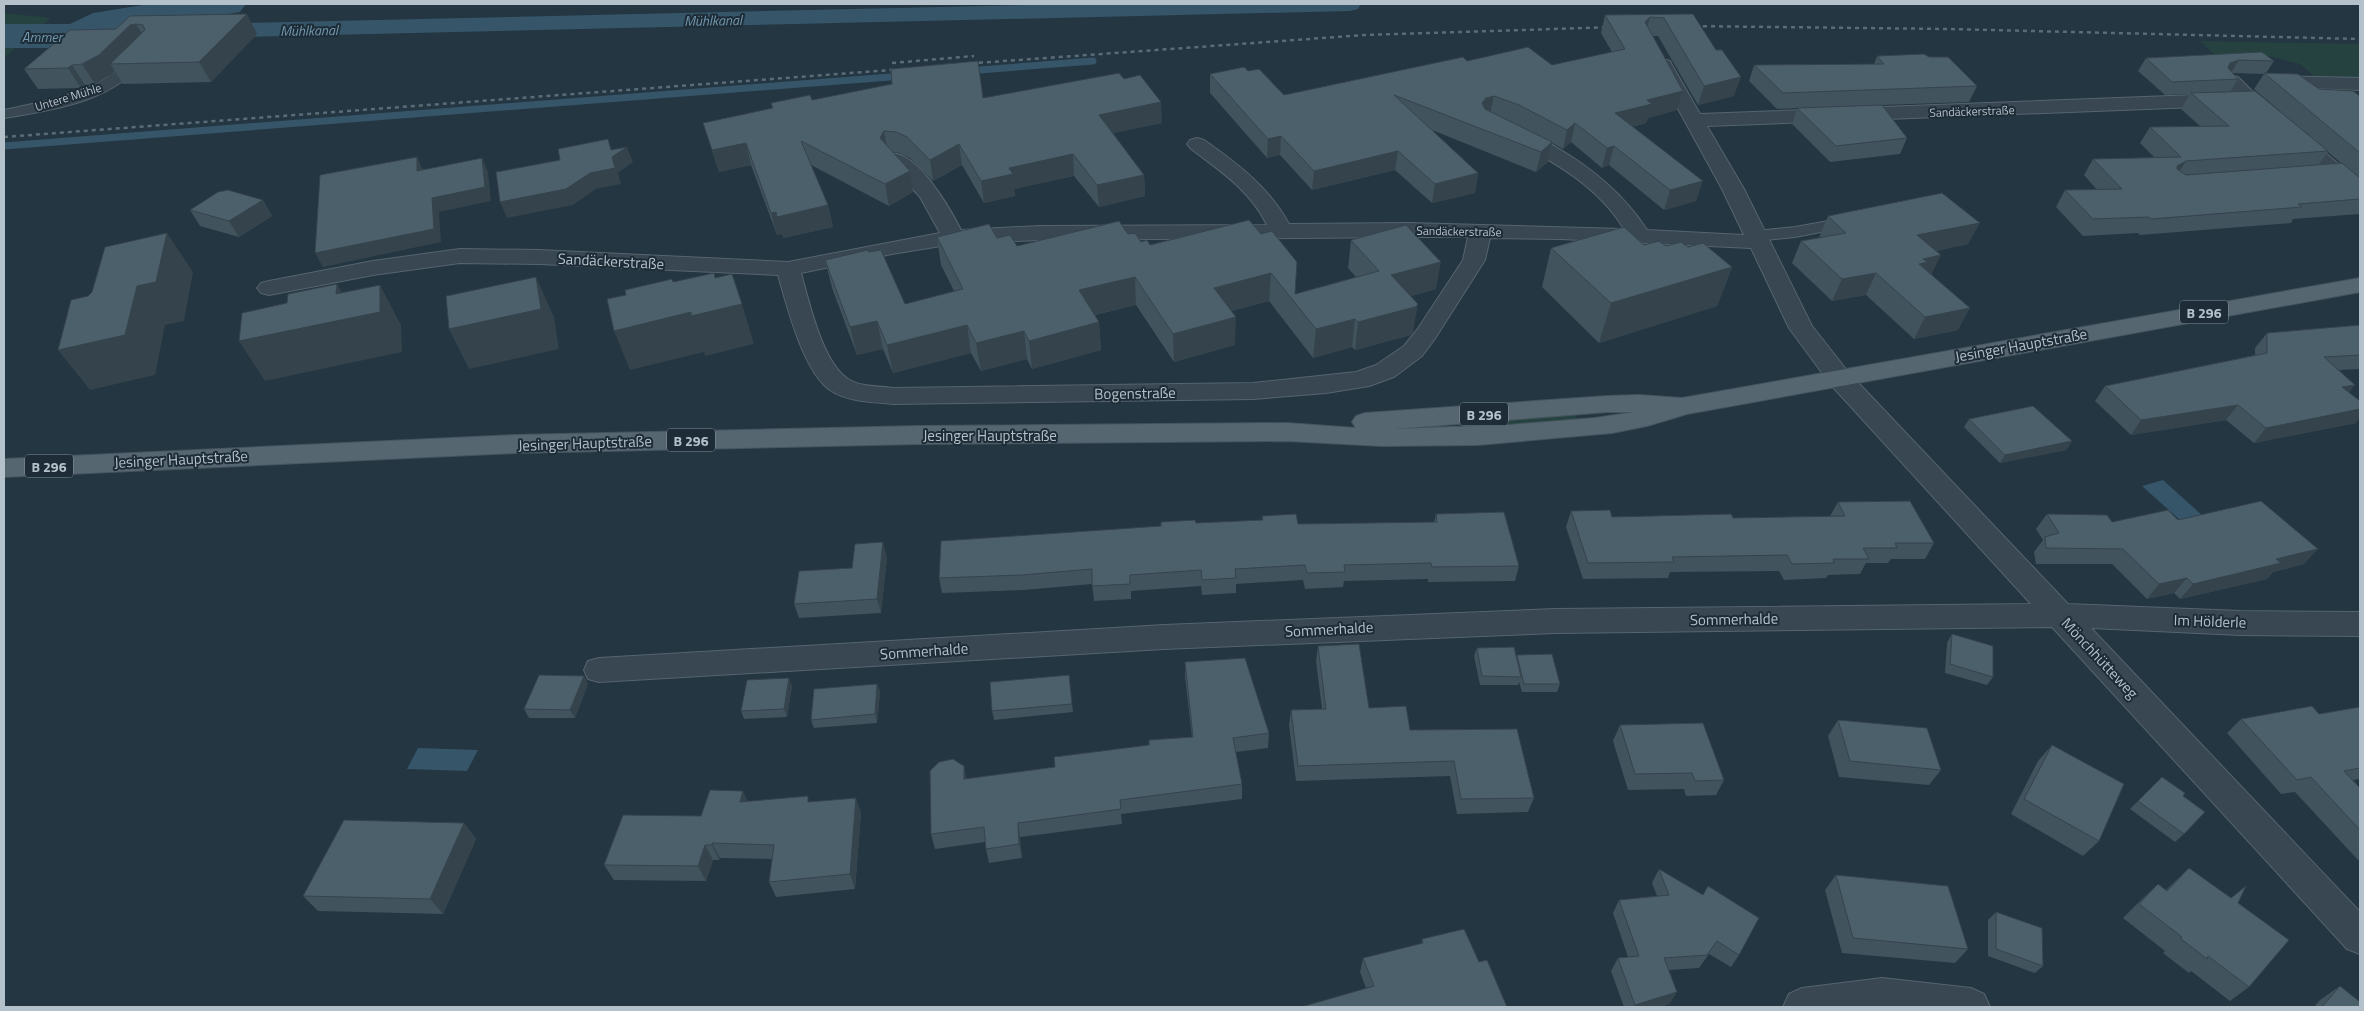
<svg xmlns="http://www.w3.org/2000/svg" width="2364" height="1011" viewBox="0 0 2364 1011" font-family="'Titillium Web',sans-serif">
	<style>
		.green { fill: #254240 }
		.water { fill: #365569 }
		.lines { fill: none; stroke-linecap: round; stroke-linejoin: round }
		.stream { stroke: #365569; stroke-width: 7 }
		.canal { fill: #365569; fill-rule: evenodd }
		.river { fill: #365569; fill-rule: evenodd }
		.service-casing { stroke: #56646e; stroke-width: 2 }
		.minor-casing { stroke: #56646e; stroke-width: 2 }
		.primary-casing { stroke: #44535d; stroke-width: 2 }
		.service { fill: #384751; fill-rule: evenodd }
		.minor { fill: #384751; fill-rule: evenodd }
		.primary { fill: #566671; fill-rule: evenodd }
		.rail { stroke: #596c78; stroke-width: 2.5; stroke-dasharray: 4 4; stroke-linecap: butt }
		.wall { fill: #41535d; fill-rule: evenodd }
		.shaded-wall { fill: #35434c }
		.building { fill: #4c606c; stroke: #35434c }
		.labels { text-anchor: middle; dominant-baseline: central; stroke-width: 4; stroke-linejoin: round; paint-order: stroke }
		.far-street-label { font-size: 12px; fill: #b4c1cb; stroke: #1d2c36 }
		.far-water-label { font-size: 14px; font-style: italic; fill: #7298b0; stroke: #1d2c36 }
		.shield { fill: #1d2c36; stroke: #87949e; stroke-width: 1 }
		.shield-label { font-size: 14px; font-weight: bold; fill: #b4c1cb }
		.street-label { font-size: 15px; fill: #b4c1cb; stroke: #1d2c36 }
	</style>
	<rect width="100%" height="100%" fill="#233641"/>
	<g class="green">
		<polygon points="4,13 51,18 6,56 4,55"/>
		<polygon points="2200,41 2360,44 2360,79 2316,78 2300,64 2269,56 2222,61"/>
		<polygon points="1575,414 1579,423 1494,429 1490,421"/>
	</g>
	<g class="water">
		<polygon points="2163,480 2203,516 2181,521 2142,486"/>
		<polygon points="418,748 478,750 467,771 407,769"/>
	</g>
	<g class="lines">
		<g class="stream">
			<polyline points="967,71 1093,61"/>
			<polyline points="4,146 903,76"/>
		</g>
		<polygon class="canal" points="1068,4 1361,4 1358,9 1350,11 205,38 197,36 193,31 197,26 205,24"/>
		<polygon class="river" points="149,4 246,4 240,12 117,33 91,45 77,48 4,48 4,24 70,24 93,13"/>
		<defs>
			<g id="service">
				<path d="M138 55 145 59C114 102 52 110 4 118V110C51 100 99 93 133 56Z"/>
				<polygon points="1851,217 1857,219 1859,222 1857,225 1795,237 1756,241 1750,239 1748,236 1750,233 1756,231 1795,227"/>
			</g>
			<g id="minor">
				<path d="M1663 59 1670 61 1672 65 1700 114 2223 94 2230 96 2233 100 2230 104 2223 106 1707 126 1744 189 1812 326 1849 373 2068 604 2240 611 2360 612V636L2240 635 2091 628 2360 912V954L2347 949 2052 627 1556 633 1164 649 599 682 588 679 584 670 588 661 599 658 1164 625 1556 609 2031 604 1831 385 1789 328 1751 248 1561 239 1490 238 1485 260 1434 340 1422 356 1394 377 1369 386 1326 393 1253 399 893 404C873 402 847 402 830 390 803 371 787 306 778 275L539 264 460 263 373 275 269 295 261 293 257 288 261 283 269 281 373 261 460 249 539 250 788 262 940 233 920 197 885 158 888 154C915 147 950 208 961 230L1040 226 1267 225C1250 190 1220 171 1190 148L1187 144 1190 140 1197 138 1204 140C1238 164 1269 187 1289 224L1410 223 1624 229C1598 186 1553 161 1510 139L1507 135 1510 131 1517 129C1529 132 1541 139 1552 145 1591 167 1623 193 1647 230L1744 235 1722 189 1654 65 1656 61ZM1410 237H1468L1463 260 1417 330 1404 346 1376 365 1356 372 1253 383 893 388C878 386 860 387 848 379 822 362 809 301 801 273L892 254 953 244 1040 240Z"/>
				<polygon points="2231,75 2238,77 2256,95 2360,182 2360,198 2353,196 2242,103 2222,81 2224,77"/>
				<polygon points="2272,76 2360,78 2360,90 2265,86 2263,82 2265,78"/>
				<polygon points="1882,978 1971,988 1984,994 1990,1007 1783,1007 1789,994 1802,988"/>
			</g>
			<path id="primary" d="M2360 278V292L1687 414 1647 426 1612 433 1477 445 1382 446 1287 441 918 444 516 453 4 477V459L516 435 918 426 1287 423 1356 428 1352 422 1356 416 1365 413 1607 396 1639 395 1682 398ZM1607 412H1635L1595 418 1509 425 1394 429Z"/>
		</defs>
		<use href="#service" class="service-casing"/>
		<use href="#minor" class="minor-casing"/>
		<use href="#primary" class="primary-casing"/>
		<use href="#service" class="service"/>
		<use href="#minor" class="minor"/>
		<use href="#primary" class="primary"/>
		<g class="rail">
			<polyline points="1687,26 1949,29 2360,39"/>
			<polyline points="892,63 974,56"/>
			<polyline points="963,64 1364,35 1617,27"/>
			<polyline points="4,137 904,69"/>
		</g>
	</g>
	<g class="wall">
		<polygon points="1693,14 1734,96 1698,105 1658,36 1653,36 1683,91 1677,110 1648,118 1646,123 1632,127 1696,201 1664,210 1609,165 1602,168 1571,142 1563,149 1552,143 1548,162 1536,172 1432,130 1478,173 1475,193 1432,203 1395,170 1312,190 1280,155 1267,158 1210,93 1210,74 1248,71 1284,95 1467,61 1552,65 1612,52 1601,33 1605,15"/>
		<polygon points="130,16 257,34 211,82 123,84 115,71 112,74 95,84 85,85 81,88 38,89 24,69 116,29"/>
		<polygon points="1877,56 1977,86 1969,102 1882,105 1907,138 1900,154 1830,162 1792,124 1797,108 1777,109 1749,81 1754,65 1874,64"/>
		<path d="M2146 58 2274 61 2266 73 2319 89 2360 96V214L2293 219 2291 223 2140 235 2138 233 2083 236 2056 207 2065 190H2097L2084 175 2093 159 2155 158 2140 143 2150 127H2201L2181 109 2190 94 2165 95 2138 71ZM2232 73 2264 74 2254 89 2314 140 2230 92 2238 79ZM2328 152 2341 163 2319 164Z"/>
		<polygon points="983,98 1162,123 1113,133 1144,175 1145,196 1099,207 1074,176 1014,189 1015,196 984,203 962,165 933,181 910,158 899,153 893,152 913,192 889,206 811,165 828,205 833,227 783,238 782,234 777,235 751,165 719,172 703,123 772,108 771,103 812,100"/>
		<polygon points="263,200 272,216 239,237 200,226 190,210"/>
		<polygon points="1828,216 1968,244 1936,251 1931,275 1958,330 1914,339 1866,295 1832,301 1792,263 1801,241 1819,238"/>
		<polygon points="1249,220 1295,294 1356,277 1348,268 1351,240 1436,289 1411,296 1413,332 1411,335 1355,350 1352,347 1313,358 1269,301 1231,311 1235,345 1174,362 1136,305 1095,315 1099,322 1101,350 1032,369 1027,359 981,371 971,353 893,373 883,349 857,355 832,288 825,260 869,252 905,304 954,291 941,265 937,237 997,238 1017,246 1128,234 1141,242 1150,245"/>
		<polygon points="1644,245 1688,247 1732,267 1717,306 1599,343 1542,287 1551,248"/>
		<polygon points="2360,325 2360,369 2339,370 2355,385 2349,392 2356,423 2254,443 2226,420 2131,435 2095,401 2105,386 2255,355 2255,348 2267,333"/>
		<polygon points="1969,419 2072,441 2066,450 2000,463 1964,427"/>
		<polygon points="1838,502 1934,543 1925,559 1891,559 1888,563 1866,563 1860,574 1828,575 1826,578 1784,580 1779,571 1670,572 1668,578 1583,579 1566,527 1571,511 1612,517 1733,518 1830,516"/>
		<polygon points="1436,514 1519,566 1515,581 1428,582 1428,579 1344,581 1343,587 1305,589 1303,580 1236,584 1236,593 1202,595 1201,586 1131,591 1131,599 1094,601 1092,584 1024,590 942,593 939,578 1196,523 1262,520 1262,516 1298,524 1434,522"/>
		<polygon points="2047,514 2112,522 2178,520 2304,564 2273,572 2267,579 2180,599 2174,593 2147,599 2112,564 2036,564 2034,552 2043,540 2036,529"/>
		<polygon points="887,557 881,613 799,618 794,604 852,568"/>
		<polygon points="1952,634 1993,677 1987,685 1945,673 1947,643"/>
		<polygon points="1318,646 1369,708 1534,798 1528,812 1457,814 1450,776 1296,781 1289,725 1291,710 1322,709 1316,661"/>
		<polygon points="1477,648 1516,657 1517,655 1560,684 1557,692 1522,692 1519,682 1518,685 1480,685 1474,656"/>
		<polygon points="1185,662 1269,733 1268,748 1236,752 1242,784 1242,799 1121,814 1122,824 1020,837 1022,858 989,863 986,849 985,842 935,849 931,834 964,766 966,779 1055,767 1149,745 1149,740 1192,737 1185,677"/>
		<polygon points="1069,675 1073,712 994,720 992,711"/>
		<polygon points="588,684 575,718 529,718 524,709"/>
		<polygon points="877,684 880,692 877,723 814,728 811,720"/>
		<polygon points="792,686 787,717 744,719 741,711"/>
		<polygon points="2360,707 2360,779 2353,780 2360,788 2360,859 2358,860 2295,792 2281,794 2227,733 2241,719 2319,714"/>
		<polygon points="1838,720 1941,770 1929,785 1839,777 1828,736"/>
		<polygon points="1620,725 1724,780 1716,795 1686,796 1684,789 1628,790 1613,741"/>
		<polygon points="2052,745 2099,841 2083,856 2011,814 2038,761"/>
		<polygon points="2162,777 2183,796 2184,834 2175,842 2130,809"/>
		<polygon points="748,801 811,802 861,813 855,889 776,897 769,882 772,859 720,858 719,860 713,860 706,881 614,880 604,865 701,816"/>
		<polygon points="464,823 476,839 443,914 318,911 303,896"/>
		<polygon points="2189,868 2238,903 2249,987 2230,1001 2191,971 2189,973 2163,953 2165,951 2123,918 2142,899 2158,884 2166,890"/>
		<polygon points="1659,869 1739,955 1731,967 1709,954 1699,968 1669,970 1677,992 1669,1004 1660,1007 1624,1007 1611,971 1618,958 1628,957 1613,913 1619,900 1657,896 1652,883"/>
		<polygon points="1836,875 1968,949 1955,963 1842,953 1825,890"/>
		<polygon points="1996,912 2043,966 2035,973 1988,956 1988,920"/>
		<polygon points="1422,939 1479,962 1366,988 1360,972 1363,958 1421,944"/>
		<polygon points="2340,986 2360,1007 2314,1007 2320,1000"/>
	</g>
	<g class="shaded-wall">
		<polygon points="247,14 257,34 211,82 199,62"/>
		<polygon points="1650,17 1645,35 1645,22"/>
		<polygon points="136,24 148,43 110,64 115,71 112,74 95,84 82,64 130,25"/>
		<polygon points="2239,60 2231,73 2222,76 2230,63"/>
		<polygon points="72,65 85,85 81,88 68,68"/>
		<polygon points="1741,77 1734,96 1698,105 1704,86"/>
		<polygon points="1683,91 1677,110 1648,118 1646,123 1610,132 1615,113 1647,100"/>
		<polygon points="1494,96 1490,115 1482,117 1482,103 1486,98"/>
		<polygon points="1161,102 1162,123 1100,136 1099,115"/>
		<polygon points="1575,123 1571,142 1563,149 1567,130"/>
		<polygon points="884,131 888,152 880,138"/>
		<polygon points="1281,136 1280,155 1267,158 1268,139"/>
		<polygon points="608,139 614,156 627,147 633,162 618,173 621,184 596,189 573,205 507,218 500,202 611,150"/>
		<polygon points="1552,142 1548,162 1536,172 1541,152"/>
		<polygon points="746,143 751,165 719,172 712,150"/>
		<polygon points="959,144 962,165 933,181 930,160"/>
		<polygon points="1614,146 1609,165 1602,168 1607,148"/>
		<polygon points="1398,151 1395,170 1312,190 1314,171"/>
		<polygon points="1073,154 1074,176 1014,189 1015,196 984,203 981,181 1009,168"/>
		<polygon points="417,157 423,170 417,171"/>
		<polygon points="482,158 488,172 491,201 439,212 441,242 323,267 315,253 432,198"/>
		<polygon points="2186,161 2176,177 2177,166"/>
		<polygon points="910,171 913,192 889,206 885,184"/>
		<polygon points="1478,173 1475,193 1432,203 1435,184"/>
		<polygon points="1144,175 1145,196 1099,207 1097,185"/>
		<polygon points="1703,181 1696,201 1664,210 1670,190"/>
		<polygon points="263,200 272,216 239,237 229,221"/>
		<polygon points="828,205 833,227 783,238 777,217"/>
		<polygon points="776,212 782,234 777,235 771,213"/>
		<polygon points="1980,223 1968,244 1907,257 1917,235"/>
		<polygon points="167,233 193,272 184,321 165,325 155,375 90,390 58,350 137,286"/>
		<polygon points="1941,255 1930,277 1919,264 1923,259"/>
		<polygon points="1441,262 1436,289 1387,303 1391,275"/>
		<polygon points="1732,267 1717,306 1599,343 1611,303"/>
		<polygon points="1271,273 1269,301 1214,315 1214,288"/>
		<polygon points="1876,273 1866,295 1832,301 1842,279"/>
		<polygon points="536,277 554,317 559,349 469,369 449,329"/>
		<polygon points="1135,277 1136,305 1081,318 1079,290"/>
		<polygon points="337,284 356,317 380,285 401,325 402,352 265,381 239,341 336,294"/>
		<polygon points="742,304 754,344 705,356 704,352 630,370 614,331 691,312"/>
		<polygon points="1418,304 1413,332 1411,335 1355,350 1358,322"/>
		<polygon points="1970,308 1958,330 1914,339 1925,317"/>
		<polygon points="1236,317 1235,345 1174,362 1173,334"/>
		<polygon points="1355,319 1352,347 1313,358 1316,329"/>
		<polygon points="877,321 883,349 857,355 850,327"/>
		<polygon points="1099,322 1101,350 1032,369 1029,341"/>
		<polygon points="967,325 971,353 893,373 887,345"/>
		<polygon points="1024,331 1027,359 981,371 976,343"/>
		<polygon points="2355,385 2342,400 2342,387"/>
		<polygon points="2238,405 2226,420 2131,435 2141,420"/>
		<polygon points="2360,409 2360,418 2356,423 2254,443 2266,428"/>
		<polygon points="2072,441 2066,450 2000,463 2005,455"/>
		<polygon points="883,542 887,557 881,613 877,599"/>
		<polygon points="2318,549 2304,564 2273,572 2267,579 2180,599 2193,584 2276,559"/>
		<polygon points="2187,578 2174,593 2147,599 2159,584"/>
		<polygon points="584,676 588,684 575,718 570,710"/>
		<polygon points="789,678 792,686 787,717 784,709"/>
		<polygon points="877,684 880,692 877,723 875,714"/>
		<polygon points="964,766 967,781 964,779"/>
		<polygon points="743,791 750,806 740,802"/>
		<polygon points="856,798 861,813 855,889 850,874"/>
		<polygon points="464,823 476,839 443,914 430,899"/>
		<polygon points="1018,823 1020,837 1022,858 1019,844"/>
		<polygon points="712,843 720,858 719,860 712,845"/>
		<polygon points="705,845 713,860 706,881 698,866"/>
		<polygon points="1677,992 1669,1004 1660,1007 1633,1007 1635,1005"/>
	</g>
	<g class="building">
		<polygon points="247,14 199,62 110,64 145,30 143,25 136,24 130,25 99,55 82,64 72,65 68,68 24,69 70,30 116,29 130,16"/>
		<polygon points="1693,14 1716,50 1722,50 1741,77 1704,86 1664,18 1650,17 1645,22 1683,91 1647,100 1652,104 1615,113 1703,181 1670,190 1614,146 1607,148 1575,123 1567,130 1519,105 1494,96 1486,98 1482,103 1485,109 1552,142 1541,152 1394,95 1478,173 1435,184 1398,151 1314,171 1281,136 1268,139 1210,74 1244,67 1248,71 1259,69 1284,95 1463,57 1467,61 1528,47 1552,65 1625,49 1605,15"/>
		<polygon points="2262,52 2274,61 2239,60 2230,63 2228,68 2238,79 2172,82 2146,58"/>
		<polygon points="1924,54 1929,57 1948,57 1977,86 1783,93 1754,65 1884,64 1877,56"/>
		<polygon points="978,61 983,98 1119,73 1124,79 1140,75 1161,102 1099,115 1144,175 1097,185 1073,154 1009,168 1013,174 981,181 959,144 930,160 907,137 896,132 884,131 880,138 910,171 885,184 801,141 828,205 777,217 776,212 771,213 746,143 712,150 703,123 773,108 771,103 810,95 812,100 892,84 891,69"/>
		<polygon points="2264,73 2298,74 2319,89 2353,91 2360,96 2360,153"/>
		<polygon points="2255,91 2328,151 2186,161 2177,166 2177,169 2186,175 2342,163 2360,178 2360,199 2298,204 2302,207 2151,219 2149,217 2093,219 2065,190 2122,189 2093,159 2181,157 2150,127 2229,126 2191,93"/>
		<polygon points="1882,105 1907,138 1836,146 1797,108"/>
		<polygon points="608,139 611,150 627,147 612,157 615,168 590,173 566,189 500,202 496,172 560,160 558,149"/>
		<polygon points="417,157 417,171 482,158 485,187 432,198 434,229 315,253 320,175"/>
		<polygon points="228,190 263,200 229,221 190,210 218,192"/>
		<polygon points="1942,193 1980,223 1917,235 1941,255 1923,259 1928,262 1919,264 1970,308 1925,317 1876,273 1842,279 1801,241 1846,233 1828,216"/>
		<polygon points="1249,220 1261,234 1272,231 1297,262 1295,294 1379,271 1351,240 1406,225 1441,262 1391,275 1418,304 1415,307 1358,322 1355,319 1316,329 1271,273 1214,288 1236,317 1173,334 1135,277 1079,290 1099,322 1029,341 1024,331 976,343 967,325 887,345 877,321 850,327 825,260 868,250 869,252 881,250 905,304 963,289 937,237 989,224 997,238 1010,235 1017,246 1119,221 1128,234 1135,233 1141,242 1147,240 1150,245"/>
		<polygon points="1624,227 1644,245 1659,241 1666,246 1681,242 1688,247 1703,243 1732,267 1611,303 1551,248"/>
		<polygon points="167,233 156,282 137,286 125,335 58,350 71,300 88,296 92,292 105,247"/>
		<polygon points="714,273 715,278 732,274 742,304 691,316 691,312 614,331 607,299 626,295 625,290 672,279 673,282"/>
		<polygon points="536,277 541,309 449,329 446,296"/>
		<polygon points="337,284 336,294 380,285 380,312 239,341 242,313 287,303 288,294"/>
		<polygon points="2360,325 2360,355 2324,357 2355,385 2342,387 2360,401 2360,409 2266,428 2238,405 2141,420 2105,386 2267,353 2267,333"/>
		<polygon points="2033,406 2072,441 2005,455 1969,419"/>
		<polygon points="1910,501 1934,543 1895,543 1897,548 1863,548 1869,559 1833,559 1834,563 1792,564 1787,555 1672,557 1674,562 1588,563 1571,511 1610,510 1612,517 1731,514 1733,518 1845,516 1838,502"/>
		<polygon points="2261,501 2318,549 2276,559 2281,563 2193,584 2187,578 2159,584 2123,549 2046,548 2045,537 2059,533 2047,514 2107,515 2112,522 2168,510 2178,520"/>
		<polygon points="1504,512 1519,566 1432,567 1431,563 1344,565 1345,572 1307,573 1305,565 1235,569 1236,578 1202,580 1201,570 1130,575 1130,584 1092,586 1092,569 1022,575 939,578 941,541 1161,526 1161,522 1195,520 1196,523 1263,520 1262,516 1296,514 1298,524 1437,522 1436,514"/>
		<polygon points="883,542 877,599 794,604 799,571 852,568 855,544"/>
		<polygon points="1952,634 1993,646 1993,677 1950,664"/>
		<polygon points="1359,644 1369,708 1406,706 1410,730 1517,729 1534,798 1461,799 1454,761 1298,766 1291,710 1326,709 1318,646"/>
		<polygon points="1514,647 1521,677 1482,676 1477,648"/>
		<polygon points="1552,654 1560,684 1524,684 1517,655"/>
		<polygon points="1245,658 1269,733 1233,738 1242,784 1120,800 1121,809 1018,823 1019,844 986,849 984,827 931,834 930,771 939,762 953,759 964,766 964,779 1055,767 1054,757 1149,745 1149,740 1193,737 1185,662"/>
		<polygon points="539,675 584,676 570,710 524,709"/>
		<polygon points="1069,675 1072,704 992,711 990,682"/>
		<polygon points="789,678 784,709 741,711 747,680"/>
		<polygon points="877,684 875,714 811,720 814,689"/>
		<polygon points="2312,706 2319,714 2360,707 2360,768 2344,771 2360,788 2360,830 2311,777 2297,780 2241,719"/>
		<polygon points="1838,720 1927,728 1941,770 1850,761"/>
		<polygon points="1703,723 1724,780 1695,781 1692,773 1635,774 1620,725"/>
		<polygon points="2052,745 2124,784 2099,841 2024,799"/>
		<polygon points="2162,777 2185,793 2183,796 2205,812 2184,834 2138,801"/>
		<polygon points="710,790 743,791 740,802 808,796 808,802 856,798 850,874 769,882 774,845 712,843 712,845 705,845 698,866 604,865 623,815 701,816"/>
		<polygon points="344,820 464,823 430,899 303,896"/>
		<polygon points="2189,868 2231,898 2246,886 2238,903 2289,940 2249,987 2208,956 2207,959 2180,938 2182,937 2139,904 2158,884 2167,891"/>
		<polygon points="1659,869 1703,895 1708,886 1759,918 1739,955 1717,941 1707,955 1664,958 1677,992 1635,1005 1618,958 1639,956 1619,900 1669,895"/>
		<polygon points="1836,875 1948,886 1968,949 1853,938"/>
		<polygon points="1996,912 2042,928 2043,966 1996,949"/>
		<polygon points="1464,929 1479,962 1487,960 1507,1007 1301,1007 1374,986 1363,958 1423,943 1422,939"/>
		<polygon points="2340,986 2360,1002 2360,1007 2322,1007"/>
	</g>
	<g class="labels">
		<g class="far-street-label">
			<text transform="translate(68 97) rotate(-17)">Untere Mühle</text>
			<text transform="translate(1972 111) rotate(-2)">Sandäckerstraße</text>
			<text transform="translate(1459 231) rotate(1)">Sandäckerstraße</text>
		</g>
		<g class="far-water-label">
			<text transform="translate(713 20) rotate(-1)">Mühlkanal</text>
			<text transform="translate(309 30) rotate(-1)">Mühlkanal</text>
			<text x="42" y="36">Ammer</text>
		</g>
		<g class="shield">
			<rect x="2180" y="300.5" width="48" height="23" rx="4"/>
			<rect x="1460" y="402.5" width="48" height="23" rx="4"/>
			<rect x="667" y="428.5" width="48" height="23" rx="4"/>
			<rect x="25" y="454.5" width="48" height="23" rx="4"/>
		</g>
		<g class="shield-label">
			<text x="2204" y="312">B 296</text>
			<text x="1484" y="414">B 296</text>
			<text x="691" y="440">B 296</text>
			<text x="49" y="466">B 296</text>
		</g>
		<g class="street-label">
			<text transform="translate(611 261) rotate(3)">Sandäckerstraße</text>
			<text transform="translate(2021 345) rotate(-10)">Jesinger Hauptstraße</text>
			<text transform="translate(1135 393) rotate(-1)">Bogenstraße</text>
			<text x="990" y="435">Jesinger Hauptstraße</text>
			<text transform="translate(585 443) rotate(-2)">Jesinger Hauptstraße</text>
			<text transform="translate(181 459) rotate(-3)">Jesinger Hauptstraße</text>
			<text transform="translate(1734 619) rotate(-1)">Sommerhalde</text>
			<text transform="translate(2210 621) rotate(2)">Im Hölderle</text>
			<text transform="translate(1329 629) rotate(-3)">Sommerhalde</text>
			<text transform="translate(924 651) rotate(-4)">Sommerhalde</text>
			<text transform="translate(2100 658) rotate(47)">Mönchhütteweg</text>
		</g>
	</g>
	<rect width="2364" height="1011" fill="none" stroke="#b4c1cb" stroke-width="10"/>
</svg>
